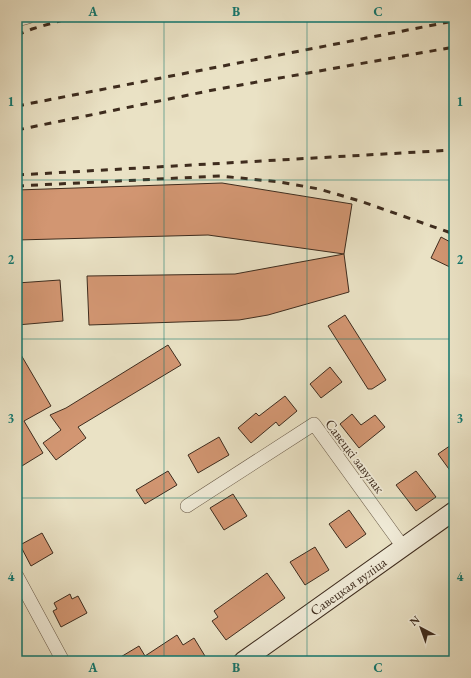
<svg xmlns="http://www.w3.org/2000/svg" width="471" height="678" viewBox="0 0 471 678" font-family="'EB Garamond',serif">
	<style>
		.building { fill: #d29672; stroke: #3e2c1e }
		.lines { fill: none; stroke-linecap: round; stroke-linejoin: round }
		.minor-casing { stroke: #695a48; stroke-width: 14 }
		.secondary-casing { stroke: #3e2c1e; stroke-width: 20 }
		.minor { stroke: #f1ecd9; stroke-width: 13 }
		.secondary { stroke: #f1ecd9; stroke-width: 18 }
		.rail { stroke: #3e2c1e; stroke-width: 3; stroke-dasharray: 7 7; stroke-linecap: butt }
		.grid { fill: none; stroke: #0f766e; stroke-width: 1; stroke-opacity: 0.55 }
		.labels { text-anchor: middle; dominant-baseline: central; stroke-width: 3.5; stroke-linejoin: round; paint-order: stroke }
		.street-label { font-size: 14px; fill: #3e2c1e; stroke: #f1ecd9 }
		.neatline { fill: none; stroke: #0f766e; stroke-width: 1.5 }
		.grid-label { font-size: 13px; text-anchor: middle; font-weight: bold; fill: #0f766e }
	</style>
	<rect width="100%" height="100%" fill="#eae2c5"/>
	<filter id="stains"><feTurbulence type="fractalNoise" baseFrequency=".005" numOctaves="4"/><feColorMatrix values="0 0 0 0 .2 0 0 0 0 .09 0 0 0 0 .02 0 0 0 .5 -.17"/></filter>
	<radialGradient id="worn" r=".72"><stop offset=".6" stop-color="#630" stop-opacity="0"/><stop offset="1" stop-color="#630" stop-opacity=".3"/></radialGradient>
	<g class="building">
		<polygon points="222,183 352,204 344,254 208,235 17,240 17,190"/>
		<polygon points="441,237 454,244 454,269 431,258"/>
		<polygon points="344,254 349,292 268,315 239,320 89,325 87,276 235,274"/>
		<polygon points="60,280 63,321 17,325 17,283"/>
		<polygon points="345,315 386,380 372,389 368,389 328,326"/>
		<polygon points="168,345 181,365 78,427 86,438 56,460 43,443 61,430 50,415 66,408"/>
		<polygon points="17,348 51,406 24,421 43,453 17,469"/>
		<polygon points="330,367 342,382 321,398 310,384"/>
		<polygon points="285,396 297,411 279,426 276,422 251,443 238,428 256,413 259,416"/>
		<polygon points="352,414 361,425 375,415 385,427 359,448 340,424"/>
		<polygon points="219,437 229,455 198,473 188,455"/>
		<polygon points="454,443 454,476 438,454"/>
		<polygon points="168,471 177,485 145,504 136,490"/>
		<polygon points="416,471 436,497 416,511 396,485"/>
		<polygon points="233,494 247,516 224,530 210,508"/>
		<polygon points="349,510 366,534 346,548 329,524"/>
		<polygon points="42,533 53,553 31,566 20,545"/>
		<polygon points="315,547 329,570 305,585 290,562"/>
		<polygon points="267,573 285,598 226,640 212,621 218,617 214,611"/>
		<polygon points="70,594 72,599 78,596 87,613 61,627 53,611 57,609 54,603"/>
		<polygon points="177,635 183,645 194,638 208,661 114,661 139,646 145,656"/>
	</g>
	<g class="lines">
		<defs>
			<g id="minor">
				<polyline points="17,20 28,17"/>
				<polyline points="187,506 314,424 403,547"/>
				<polyline points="17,576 63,661"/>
			</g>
			<g id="secondary">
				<path id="s1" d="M243 661 454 511"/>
			</g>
		</defs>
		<use href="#minor" class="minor-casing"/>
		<use href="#secondary" class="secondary-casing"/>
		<use href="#minor" class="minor"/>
		<use href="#secondary" class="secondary"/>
		<g class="rail">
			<polyline points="17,35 32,29 73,17"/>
			<polyline points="17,106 454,21"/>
			<polyline points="17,130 218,89 454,47"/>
			<polyline points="17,175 454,150"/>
			<polyline points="17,186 220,176 280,182 319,189 360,201 454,234"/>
		</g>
	</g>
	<path class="grid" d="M164 17V661M307 17V661M17 180H454M17 339H454M17 498H454"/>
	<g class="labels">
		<g class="street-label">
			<text transform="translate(355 456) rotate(53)">Савецкі завулак</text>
			<text stroke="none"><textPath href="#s1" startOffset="129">Савецкая вуліца</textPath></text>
		</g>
	</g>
	<rect width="471" height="678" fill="none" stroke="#eae2c5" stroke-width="44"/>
	<g transform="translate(421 628) rotate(319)" stroke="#f1ecd9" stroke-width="3" paint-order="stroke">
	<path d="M0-3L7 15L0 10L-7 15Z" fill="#3e2c1e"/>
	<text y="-6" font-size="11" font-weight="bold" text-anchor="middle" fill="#3e2c1e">N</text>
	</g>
	<rect x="22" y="22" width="427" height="634" class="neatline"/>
	<g class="grid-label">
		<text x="93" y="16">A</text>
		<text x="236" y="16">B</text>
		<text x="378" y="16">C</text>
		<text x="11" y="106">1</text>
		<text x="460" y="106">1</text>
		<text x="11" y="264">2</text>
		<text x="460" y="264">2</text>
		<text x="11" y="423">3</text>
		<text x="460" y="423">3</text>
		<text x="11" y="581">4</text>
		<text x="460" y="581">4</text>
		<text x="93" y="672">A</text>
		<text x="236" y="672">B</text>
		<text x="378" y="672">C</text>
	</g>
	<rect width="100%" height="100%" filter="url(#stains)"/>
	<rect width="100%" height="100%" fill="url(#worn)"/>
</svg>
